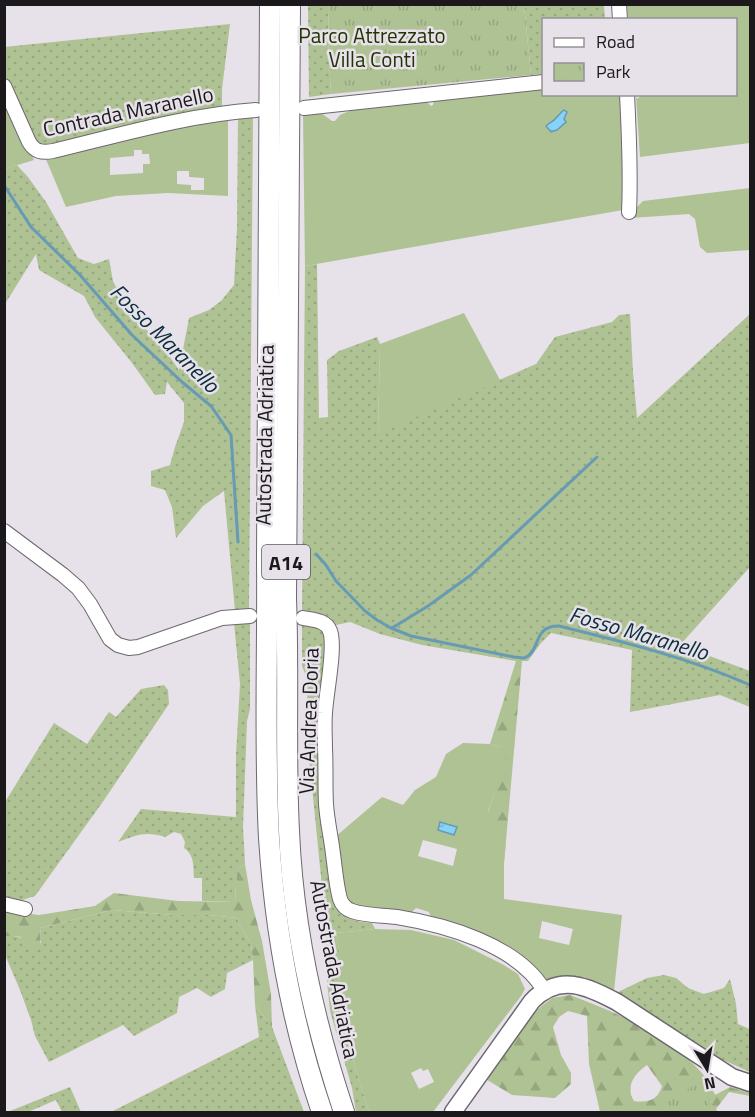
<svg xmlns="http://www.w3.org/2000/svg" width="755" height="1117" viewBox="0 0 755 1117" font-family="'Titillium Web',sans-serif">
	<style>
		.grass { fill: url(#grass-dots) }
		.forest { fill: url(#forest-firs); fill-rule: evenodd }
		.park { fill: url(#park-tufts) }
		.garden { fill: #afc294; fill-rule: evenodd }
		.water { fill: url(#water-ripples); stroke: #679ab5; stroke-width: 1.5 }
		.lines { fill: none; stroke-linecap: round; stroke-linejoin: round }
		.stream { stroke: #679ab5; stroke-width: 3 }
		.minor-casing { stroke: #6d686f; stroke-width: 16 }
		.major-casing { stroke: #6d686f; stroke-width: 19 }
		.highway-casing { stroke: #6d686f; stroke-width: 22 }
		.minor { stroke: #fff; stroke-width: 14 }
		.major { stroke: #fff; stroke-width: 16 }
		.highway { stroke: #fff; stroke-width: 20 }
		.labels { text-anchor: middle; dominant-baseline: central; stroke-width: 5; stroke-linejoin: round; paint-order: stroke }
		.shield { fill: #e7e1e9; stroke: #58555a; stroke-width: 1.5 }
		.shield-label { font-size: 20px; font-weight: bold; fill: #1b191c }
		.park-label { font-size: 21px; fill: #243303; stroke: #e7e1e9 }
		.street-label { font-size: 21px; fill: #1b191c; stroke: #e7e1e9 }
		.water-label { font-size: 22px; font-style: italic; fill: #0a2d3d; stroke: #e7e1e9 }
	</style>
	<defs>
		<pattern id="grass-dots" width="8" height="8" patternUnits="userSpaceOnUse" patternTransform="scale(1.5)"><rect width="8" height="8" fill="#afc294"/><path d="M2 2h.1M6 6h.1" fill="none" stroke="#96a67f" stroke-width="1.8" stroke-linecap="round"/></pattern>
		<pattern id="forest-firs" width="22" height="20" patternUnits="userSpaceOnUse" patternTransform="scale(1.5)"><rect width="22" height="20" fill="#afc294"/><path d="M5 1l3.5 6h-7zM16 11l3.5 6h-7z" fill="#96a67f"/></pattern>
		<pattern id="park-tufts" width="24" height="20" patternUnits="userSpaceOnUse" patternTransform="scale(1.5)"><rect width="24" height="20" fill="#afc294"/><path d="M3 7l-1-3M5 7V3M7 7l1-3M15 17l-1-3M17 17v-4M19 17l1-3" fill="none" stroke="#96a67f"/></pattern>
		<pattern id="water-ripples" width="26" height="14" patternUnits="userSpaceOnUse" patternTransform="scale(1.5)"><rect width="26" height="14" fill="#87d2f7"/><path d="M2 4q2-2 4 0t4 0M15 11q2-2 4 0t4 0" fill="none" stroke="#74b4d3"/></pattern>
	</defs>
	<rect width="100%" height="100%" fill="#e7e1e9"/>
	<g class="grass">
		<polygon points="308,5 329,5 328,41 331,94 309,97"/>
		<polygon points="524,5 604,5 605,19 544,20 543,74 531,75"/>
		<polygon points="230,24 222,89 222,106 39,146 31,134 5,75 4,47"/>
		<polygon points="253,116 249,610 235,611 224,491 203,506 176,538 172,507 165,490 151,486 151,471 170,465 175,447 184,422 184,403 167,382 165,394 155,395 132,363 95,317 84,296 39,270 36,254 5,304 5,169 17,165 28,177 46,202 78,258 94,264 109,259 113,281 123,301 140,324 158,340 179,370 189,318 209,310 221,301 234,285 237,228 238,118"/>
		<path d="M317 264 319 418 328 417 327 360 339 351 377 337 380 344 378 433 536 364 555 337 612 322 619 315 630 314 633 372 637 418 750 314V567L680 645 750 671V707L720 695 630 712 632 650 551 633 541 643 528 661H516L422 645 380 634 350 622 336 625C324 613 318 612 302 611L305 266Z"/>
		<path d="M302 622 319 626 325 631 334 899C344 919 350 921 372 923L375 929 336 933 340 954 339 1013 369 1112H356L352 1088 330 1011 326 971 325 917 306 726 308 681 302 666Z"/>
		<path d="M234 623H250V709L247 721 243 827 245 864 237 869 235 902 202 901V878H194C193 866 195 856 184 848L185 842 181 834 174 832 165 837C145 831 137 835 118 842L141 809 236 817V755L240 684Z"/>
		<polygon points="164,685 168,690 169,704 102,803 35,896 19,901 5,900 5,802 54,723 87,744 109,712 116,717 141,689"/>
		<polygon points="112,910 174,915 209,915 238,918 239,924 251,944 253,960 227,973 225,989 211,997 197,988 179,997 177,1013 134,1036 123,1025 49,1062 35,1036 31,1020 20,990 5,955 4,936 14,936 41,943 40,928"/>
		<polygon points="664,975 676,978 688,988 704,994 724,988 730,979 736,1004 738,1024 750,1029 750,1072 721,1059 616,993 647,978"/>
		<polygon points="255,1005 272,1027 304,1112 111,1112 259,1037"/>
		<polygon points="70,1087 81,1112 62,1112 56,1100 28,1112 12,1112 10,1111"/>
	</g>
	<g class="forest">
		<polygon points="516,661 522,661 504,863 488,812 494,794 501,747 490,744"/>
		<path d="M245 864 251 900 262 941 271 994 272 1027 255 1005 253 960 251 944 239 924 238 918 209 915H174L112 910 40 928C40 940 44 944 31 950L23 947 21 937 14 936H5L4 908 16 912 39 915 95 906 114 893 178 901 235 902 237 869Z"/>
		<path d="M570 995C616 1012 668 1035 701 1072 707 1078 711 1088 715 1095L730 1087 750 1093V1096L729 1092 716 1109 718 1112H600L589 1064 587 1016 568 1011 559 1017 553 1027 561 1055 571 1073V1084L555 1098 512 1095 484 1078 525 1019 552 998ZM647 1065 662 1086C658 1100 648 1103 634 1101 625 1087 634 1074 647 1065Z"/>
	</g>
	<g class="park">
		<polygon points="329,5 524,5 531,75 331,94 328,41"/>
		<polygon points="706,1079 716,1096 709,1100 709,1106 713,1112 647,1112"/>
	</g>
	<g class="garden">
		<polygon points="627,5 750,5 750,143 640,157 636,97 638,99 641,94 736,94 736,20 628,19"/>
		<polygon points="543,89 544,94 620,95 625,160 623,210 305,266 303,114 321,113 332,121 335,121 340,115 352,110 426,101 431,106 433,105 434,101"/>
		<polygon points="4,93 34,160 5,169 4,169"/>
		<path d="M227 117 228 121V196L168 193 116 196 66 207 45 157ZM134 150H142V154H149L150 164H143V173L110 175V158L134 156ZM177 171H189V177L204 178V190H191V185L177 184Z"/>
		<polygon points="750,188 750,250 707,253 700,247 695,219 689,214 631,218 637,207 643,201"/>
		<polygon points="464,313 500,380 378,434 380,344"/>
		<path d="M463 743 490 744 501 747 508 762 494 794 488 811 506 838 504 863V899L622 915 614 991 584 977H567L547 981 542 975 517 954 432 920 429 912 416 908 412 912 406 913 360 907 347 900 342 888 335 837 382 797 403 805 415 790 436 777 446 754ZM423 840 457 849 453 866 418 856ZM542 921 573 929 569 945 539 938Z"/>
		<path d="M375 929 411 930 454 940 502 964 518 974 525 989 521 996 433 1112H369L339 1013 340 954 336 933ZM421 1068 423 1071 428 1069 434 1082 419 1089 411 1073Z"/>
	</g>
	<g class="water">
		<path d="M564 110 567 112 564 119 566 122 557 130 551 132 546 126C549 123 554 121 556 118 559 115 560 113 564 110Z"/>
		<polygon points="440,822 457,827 454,835 438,830"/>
	</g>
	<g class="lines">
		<g class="stream">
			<polyline points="4,185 31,227 80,275 132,335 182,382 211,406 231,435 238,542"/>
			<path d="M316 554 326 565 336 581 365 611 377 620 391 628 411 636 514 657C515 657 523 658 524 658 541 653 532 625 559 626 624 642 689 658 750 685"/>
			<polyline points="392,628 428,606 471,575 597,457"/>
		</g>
		<defs>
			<g id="minor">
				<polyline points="619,4 620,20"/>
				<path d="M4 86 29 142C35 152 42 153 53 151 120 135 187 115 256 110"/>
				<path d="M627 94C629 134 631 172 629 212"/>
				<polyline points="304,108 544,82"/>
				<polyline points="4,531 63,575 78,588 90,604 110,639 118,645 129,648 138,647 222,618 250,616"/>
				<path d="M303 618C313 620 326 620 330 631 336 647 326 693 325 713 324 725 325 737 325 749 326 767 325 786 326 804 327 820 331 837 333 854 335 868 336 884 340 899 342 905 346 909 352 911 366 916 383 915 397 917 446 925 517 945 544 990"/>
				<polyline points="4,904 25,909"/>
			</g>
			<path id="major" d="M453 1112 532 1001C559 973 587 986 617 1002L732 1077 750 1083"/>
			<g id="highway">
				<path d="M270 4C270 189 267 374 267 559 268 652 264 745 269 838 275 931 292 1024 322 1112"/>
				<path d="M290 4 286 599C289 676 285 754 289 831 293 927 314 1022 344 1112"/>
			</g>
		</defs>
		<use href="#minor" class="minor-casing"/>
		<use href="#major" class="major-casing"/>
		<use href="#highway" class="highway-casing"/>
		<use href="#minor" class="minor"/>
		<use href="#major" class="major"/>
		<use href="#highway" class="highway"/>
	</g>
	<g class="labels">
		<rect class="shield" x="262" y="545" width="48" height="34" rx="4.5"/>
		<g class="shield-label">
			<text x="286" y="562">A14</text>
		</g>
		<g class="park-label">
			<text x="372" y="35">Parco Attrezzato<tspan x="372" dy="24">Villa Conti</tspan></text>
		</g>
		<g class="street-label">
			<text transform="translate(128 111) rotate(-12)">Contrada Maranello</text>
			<text transform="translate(264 435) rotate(-89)">Autostrada Adriatica</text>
			<text transform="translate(308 721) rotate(-88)">Via Andrea Doria</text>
			<text transform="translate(335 969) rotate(79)">Autostrada Adriatica</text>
		</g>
		<g class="water-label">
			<text transform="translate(165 338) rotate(45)">Fosso Maranello</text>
			<text transform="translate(639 633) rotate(16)">Fosso Maranello</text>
		</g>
	</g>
	<rect width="755" height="1117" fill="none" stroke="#1b191c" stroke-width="12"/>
	<rect x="542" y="18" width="195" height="78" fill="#e7e1e9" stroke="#959197" stroke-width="1.5"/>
	<rect x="554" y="38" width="30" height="9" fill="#ffffff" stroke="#959197" stroke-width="1.5"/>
	<text x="596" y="48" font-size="18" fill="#1b191c">Road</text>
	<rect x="554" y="63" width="30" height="18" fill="url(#park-tufts)" stroke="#959197" stroke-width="1.5"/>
	<text x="596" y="78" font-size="18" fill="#1b191c">Park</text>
	<g transform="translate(707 1069) rotate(169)" stroke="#e7e1e9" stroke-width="4.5" paint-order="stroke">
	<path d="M0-4.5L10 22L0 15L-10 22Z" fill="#1b191c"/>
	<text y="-9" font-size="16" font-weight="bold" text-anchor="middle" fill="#1b191c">N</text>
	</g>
</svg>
